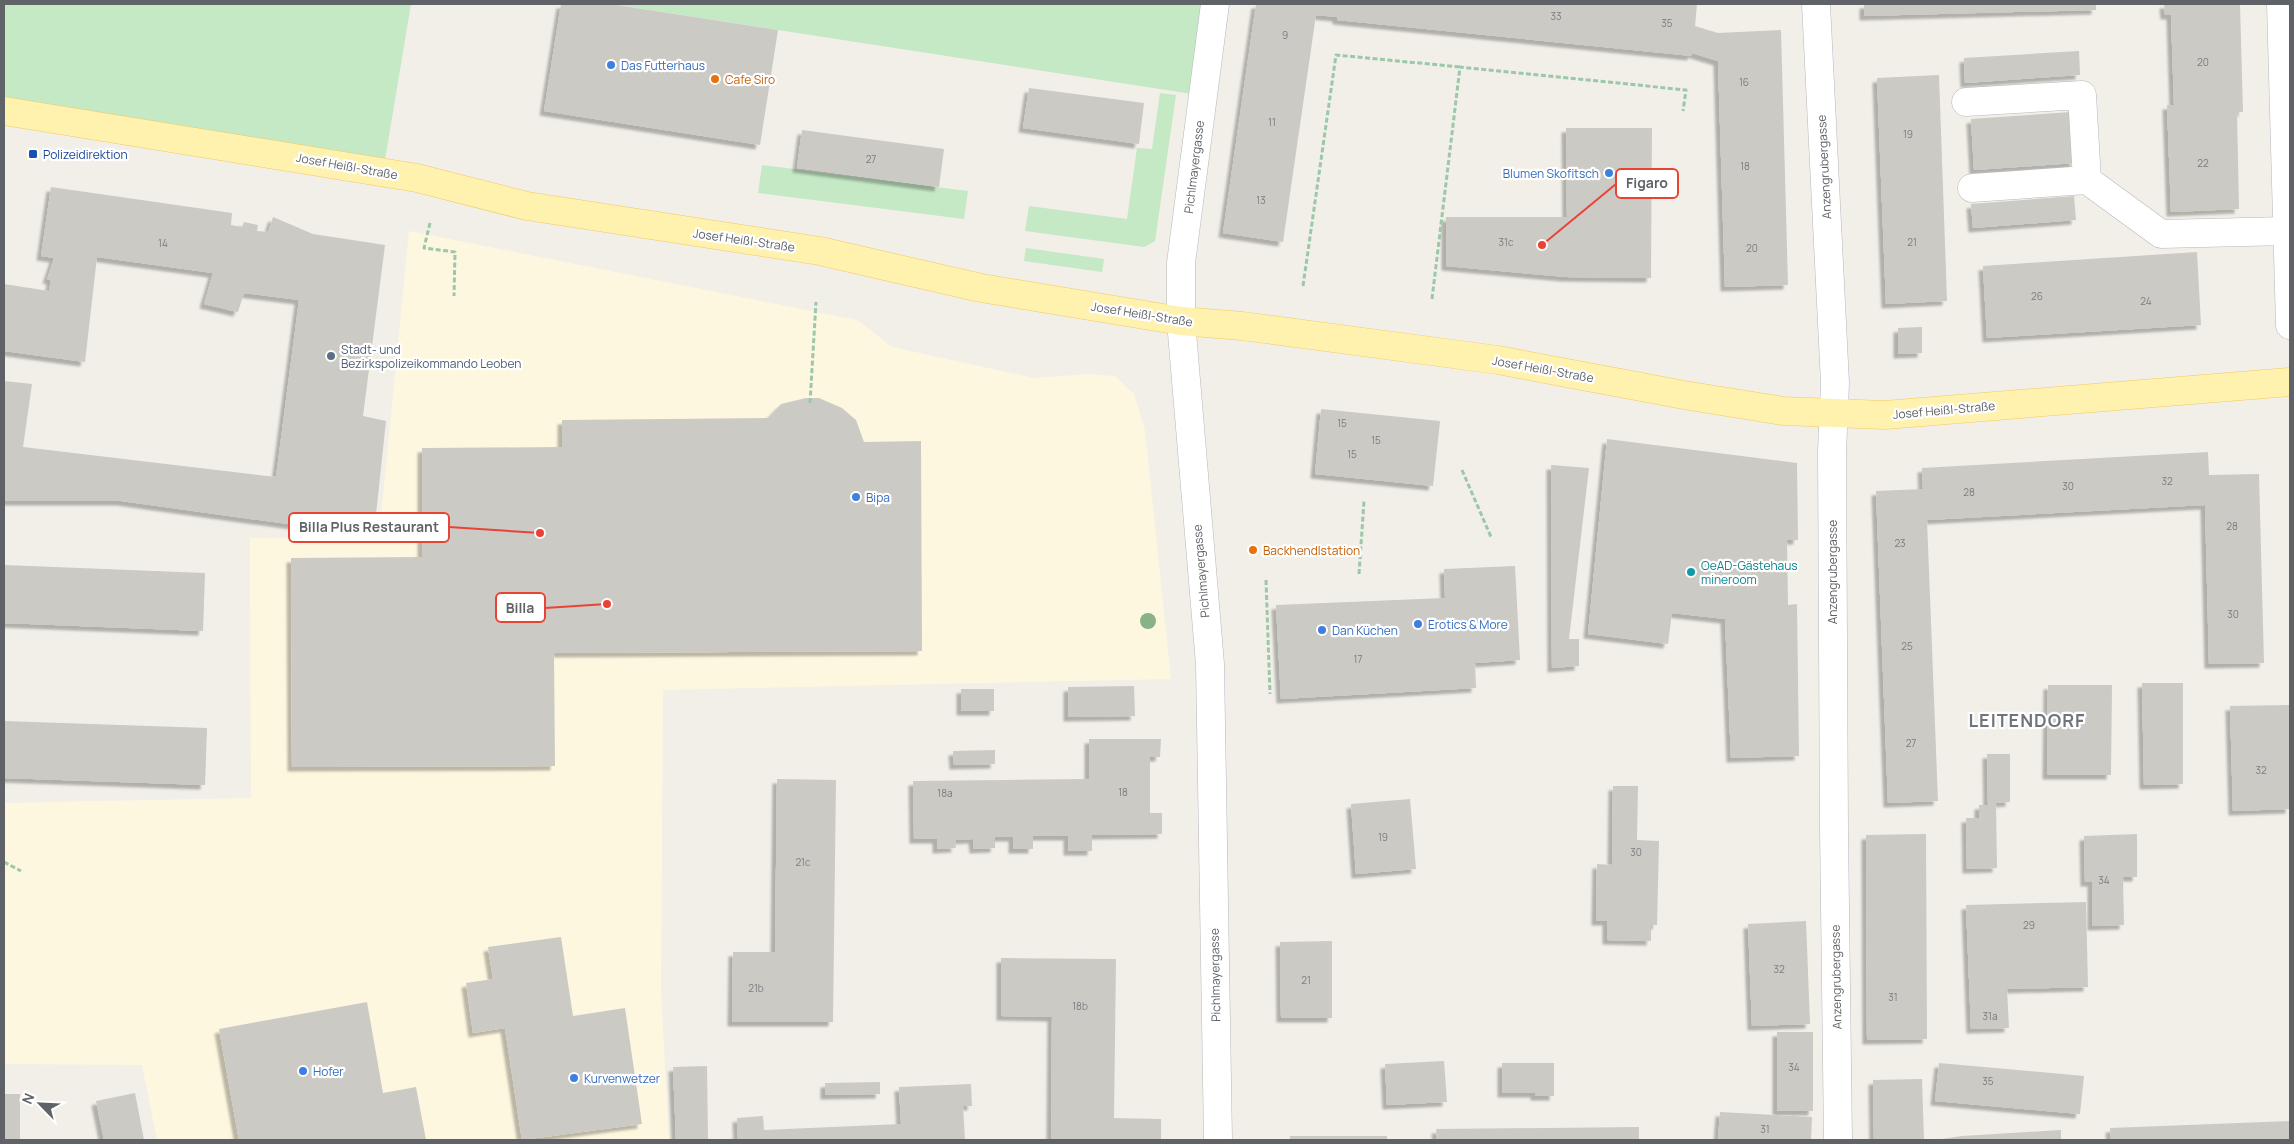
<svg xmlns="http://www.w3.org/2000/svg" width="2294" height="1144" viewBox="0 0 2294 1144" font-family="Manrope,sans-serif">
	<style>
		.commercial { fill: #fef7e0 }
		.green { fill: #c5e8c5 }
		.building { fill: #cccac5; filter: url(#shadow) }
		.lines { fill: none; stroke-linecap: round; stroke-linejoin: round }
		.minor-casing { stroke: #b5b8bc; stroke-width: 29 }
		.major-casing { stroke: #f2c960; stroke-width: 29 }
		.path { stroke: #9cc7a9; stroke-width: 3; stroke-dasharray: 5 2.5; stroke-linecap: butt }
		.minor { stroke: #fff; stroke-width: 28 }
		.major { stroke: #fff2af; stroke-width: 28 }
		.tree { fill: #89b387 }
		.shop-dot { fill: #3f7fe0; stroke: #fff; stroke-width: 2 }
		.food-dot { fill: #e8710a; stroke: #fff; stroke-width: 2 }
		.transit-dot { fill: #1a4fb4; stroke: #fff; stroke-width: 2 }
		.service-dot { fill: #5c6f8a; stroke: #fff; stroke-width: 2 }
		.culture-dot { fill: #0f9aa8; stroke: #fff; stroke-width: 2 }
		.labels { text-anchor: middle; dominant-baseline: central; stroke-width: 4.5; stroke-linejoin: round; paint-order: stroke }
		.number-label { font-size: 10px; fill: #7a7d7f }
		.shop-label { font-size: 12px; fill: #366cbe; stroke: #fff; text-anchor: start }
		.food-label { font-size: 12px; fill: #c56008; stroke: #fff; text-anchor: start }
		.transit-label { font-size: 12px; fill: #164399; stroke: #fff; text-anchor: start }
		.street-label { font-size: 12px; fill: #5f6368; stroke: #fff }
		.service-label { font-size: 12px; fill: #4e5e75; stroke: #fff; text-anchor: start }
		.culture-label { font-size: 12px; fill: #0d838f; stroke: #fff; text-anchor: start }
		.district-label { font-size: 18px; font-weight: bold; letter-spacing: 1px; fill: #70757a; stroke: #fff }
		.leader { fill: none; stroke: #ea4335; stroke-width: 2 }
		.callout-dot { fill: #ea4335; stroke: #fff; stroke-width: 2 }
		.callout { fill: #fff; stroke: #ea4335; stroke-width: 2 }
		.callout-label { font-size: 14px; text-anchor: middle; font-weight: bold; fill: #5f6368 }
	</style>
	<defs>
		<filter id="shadow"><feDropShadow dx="-4.5" dy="4.5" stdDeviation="1" flood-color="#0004"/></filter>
	</defs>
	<rect width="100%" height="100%" fill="#f1efe8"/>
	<polygon class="commercial" points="409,231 857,320 892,347 1034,378 1088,374 1115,376 1134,394 1145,431 1171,679 663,690 661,991 669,1140 157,1140 142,1065 4,1064 4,803 251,798 250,538 379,538"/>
	<g class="green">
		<polygon points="4,4 411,4 383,172 4,111"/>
		<polygon points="610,4 1204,4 1192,94"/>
		<polygon points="1160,93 1176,95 1155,241 1144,247 1025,231 1029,206 1127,219 1137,148 1152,149"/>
		<polygon points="762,165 968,191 964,219 758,193"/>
		<polygon points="1026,248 1104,259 1102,272 1024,261"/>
	</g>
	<g class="building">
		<polygon points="561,4 610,4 778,30 760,145 544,111"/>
		<polygon points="1256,4 1697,4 1695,26 1718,33 1781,30 1788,285 1725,287 1718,61 1692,53 1692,56 1337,20 1337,17 1316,15 1283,242 1223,233"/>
		<polygon points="1864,4 2096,4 2096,10 1864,16"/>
		<polygon points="2164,4 2240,5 2243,112 2237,112 2239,209 2171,212 2167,105 2174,105 2171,15 2165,15"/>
		<polygon points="2079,51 2080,75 1965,83 1964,58"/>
		<polygon points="1939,75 1947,301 1886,304 1877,78"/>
		<polygon points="1029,88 1144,103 1139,144 1023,128"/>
		<polygon points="2071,112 2075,163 1974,170 1971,119"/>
		<polygon points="1566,128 1652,128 1651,278 1566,277 1446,266 1446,217 1567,217"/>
		<polygon points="802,130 944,149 939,187 797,168"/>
		<polygon points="51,187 232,213 231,225 242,227 244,222 258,225 257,231 268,232 273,217 313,234 385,245 363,416 386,421 375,524 369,530 331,522 331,530 121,501 4,501 4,381 32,384 23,447 276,477 299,300 244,293 238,312 204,304 213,273 97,257 85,362 4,351 4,284 49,291 51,280 47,279 54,258 41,256"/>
		<polygon points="2074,196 2076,220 1973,228 1971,204"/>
		<polygon points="2197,252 2201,325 1987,338 1983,266"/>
		<polygon points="1922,327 1922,353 1898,354 1898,328"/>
		<polygon points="806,398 819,398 842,408 856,420 864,442 921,441 922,651 554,653 555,766 292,767 291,558 422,557 422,448 562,447 562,420 768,418 781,404"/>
		<polygon points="1321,409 1440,421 1433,486 1315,474"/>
		<polygon points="1607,439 1797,463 1798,540 1787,540 1788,605 1797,604 1799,756 1731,758 1725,619 1672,613 1668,644 1588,634"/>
		<polygon points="2208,452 2209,475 2259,474 2264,663 2209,664 2205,505 1927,520 1938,801 1888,803 1876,491 1923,489 1922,468"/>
		<polygon points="1551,465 1589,468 1569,639 1579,639 1579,666 1552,668"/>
		<polygon points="4,565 205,573 203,631 4,623"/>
		<polygon points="1515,566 1520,660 1475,663 1476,688 1281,699 1276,605 1445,598 1444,569"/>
		<polygon points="2142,683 2183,683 2183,784 2144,785"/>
		<polygon points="2048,685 2112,685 2111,775 2047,775"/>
		<polygon points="1134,686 1135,716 1068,717 1068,687"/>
		<rect x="961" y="689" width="33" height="22"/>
		<polygon points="2290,705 2290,809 2233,811 2230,706"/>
		<polygon points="4,721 207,728 205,785 4,778"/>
		<polygon points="1089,739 1161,739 1160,757 1150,757 1150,813 1162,813 1162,834 1092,835 1092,851 1068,851 1068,836 1033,836 1033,849 1013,849 1013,837 995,837 995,848 974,849 973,839 955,840 956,848 937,849 937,839 914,839 913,781 1089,779"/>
		<polygon points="995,750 995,764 954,765 953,751"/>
		<polygon points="1987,754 2010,754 2010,802 1996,803 1997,868 1967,869 1966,818 1979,818 1979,805 1988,805"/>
		<polygon points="777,779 836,780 833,1022 732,1022 733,952 775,952"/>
		<polygon points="1613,786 1638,786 1637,840 1659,841 1657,925 1651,925 1651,941 1607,940 1607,921 1596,921 1597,864 1612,865"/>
		<polygon points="1410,799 1416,869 1356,874 1351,804"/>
		<polygon points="1926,834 1927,1039 1867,1040 1866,835"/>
		<polygon points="2137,834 2137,877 2123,877 2124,925 2092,926 2092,882 2085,882 2084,836"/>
		<polygon points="2086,902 2088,987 2007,989 2009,1028 1971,1029 1966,905"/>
		<polygon points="1806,921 1810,1024 1752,1026 1748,924"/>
		<polygon points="561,937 573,1016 625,1008 642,1124 522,1140 505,1028 473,1033 466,983 493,979 488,947"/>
		<polygon points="1332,941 1332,1018 1281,1018 1280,942"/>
		<polygon points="1001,958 1116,959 1114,1118 1161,1119 1161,1140 1051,1140 1052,1017 1001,1016"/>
		<polygon points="367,1002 383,1093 416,1087 426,1140 239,1140 219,1029"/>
		<rect x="1777" y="1032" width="36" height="79"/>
		<polygon points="1444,1061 1447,1102 1387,1105 1385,1064"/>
		<polygon points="1502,1063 1554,1063 1554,1096 1535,1096 1535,1093 1502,1093"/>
		<polygon points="1939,1063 2084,1076 2080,1114 1935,1101"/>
		<polygon points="707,1066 708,1140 676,1140 673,1067"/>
		<polygon points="1922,1079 1924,1140 1874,1140 1873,1080"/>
		<polygon points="880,1082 880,1094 825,1095 825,1083"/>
		<polygon points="971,1084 972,1106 963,1106 965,1140 738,1140 737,1118 763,1116 764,1130 901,1124 899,1087"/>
		<polygon points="135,1093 144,1140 104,1140 96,1101"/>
		<rect x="4" y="1094" width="16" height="46"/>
		<polygon points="1720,1112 1812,1117 1811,1140 1718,1140"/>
		<polygon points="2290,1121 2290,1140 2111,1140 2110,1128"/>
		<polygon points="1639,1127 1639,1140 1437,1140 1436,1129"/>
		<polygon points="2061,1130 2061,1140 1935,1140 1962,1136"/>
		<rect x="1290" y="1136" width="97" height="4"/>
	</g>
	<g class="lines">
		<defs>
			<g id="minor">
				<polyline points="1215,4 1181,263 1181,321 1210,664 1218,1140"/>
				<polyline points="1816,4 1835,383 1832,452 1834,830 1838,1140"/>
				<polyline points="2281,4 2290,325"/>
				<polyline points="1966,102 2082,95 2087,180 2161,234 2287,231"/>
				<polyline points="1972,188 2087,180"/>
			</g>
			<polyline id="major" points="4,111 417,178 527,206 820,251 981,288 1181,321 1242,326 1498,360 1684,395 1783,411 1885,415 2290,382"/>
		</defs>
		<use href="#minor" class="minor-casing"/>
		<use href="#major" class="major-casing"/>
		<g class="path">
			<polyline points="430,223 424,248 455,252 454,296"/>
			<polyline points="1303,286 1336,55 1460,67"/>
			<polyline points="1432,299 1460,67 1686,90 1683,111"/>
			<polyline points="810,403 816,302"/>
			<polyline points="1462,470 1491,537"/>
			<polyline points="1359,574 1364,501"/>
			<polyline points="1266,580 1270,694"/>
			<polyline points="4,862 21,871"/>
		</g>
		<use href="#minor" class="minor"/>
		<use href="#major" class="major"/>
	</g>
	<circle class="tree" cx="1148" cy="621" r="8"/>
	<g class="shop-dot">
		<circle cx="611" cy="65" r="5"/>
		<circle cx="1609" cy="173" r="5"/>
		<circle cx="856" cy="497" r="5"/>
		<circle cx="1418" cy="624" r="5"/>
		<circle cx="1322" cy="630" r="5"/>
		<circle cx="303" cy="1071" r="5"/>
		<circle cx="574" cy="1078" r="5"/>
	</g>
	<g class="food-dot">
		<circle cx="715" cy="79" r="5"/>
		<circle cx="1253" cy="550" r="5"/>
	</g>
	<rect class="transit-dot" x="28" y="149" width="10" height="10" rx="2.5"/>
	<circle class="service-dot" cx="331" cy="356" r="5"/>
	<circle class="culture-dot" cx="1691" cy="572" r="5"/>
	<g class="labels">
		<g class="number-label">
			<text x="1556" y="16">33</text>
			<text x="1667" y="23">35</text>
			<text x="1285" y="35">9</text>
			<text x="2203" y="62">20</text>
			<text x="1744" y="82">16</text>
			<text x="1272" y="122">11</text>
			<text x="1908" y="134">19</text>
			<text x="871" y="159">27</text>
			<text x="2203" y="163">22</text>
			<text x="1745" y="166">18</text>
			<text x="1261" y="200">13</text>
			<text x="1506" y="242">31c</text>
			<text x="1912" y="242">21</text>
			<text x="163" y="243">14</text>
			<text x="1752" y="248">20</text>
			<text x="2037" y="296">26</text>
			<text x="2146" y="301">24</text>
			<text x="1342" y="423">15</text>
			<text x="1376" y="440">15</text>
			<text x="1352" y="454">15</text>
			<text x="2167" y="481">32</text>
			<text x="2068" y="486">30</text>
			<text x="1969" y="492">28</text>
			<text x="2232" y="526">28</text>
			<text x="1900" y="543">23</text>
			<text x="2233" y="614">30</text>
			<text x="1907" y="646">25</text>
			<text x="1358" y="659">17</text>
			<text x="1911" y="743">27</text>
			<text x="2261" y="770">32</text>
			<text x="1123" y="792">18</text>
			<text x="945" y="793">18a</text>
			<text x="1383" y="837">19</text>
			<text x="1636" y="852">30</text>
			<text x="803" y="862">21c</text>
			<text x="2104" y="880">34</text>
			<text x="2029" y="925">29</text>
			<text x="1779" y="969">32</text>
			<text x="1306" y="980">21</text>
			<text x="756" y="988">21b</text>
			<text x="1893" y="997">31</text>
			<text x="1080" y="1006">18b</text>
			<text x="1990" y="1016">31a</text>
			<text x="1794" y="1067">34</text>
			<text x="1988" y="1081">35</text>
			<text x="1765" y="1129">31</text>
		</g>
		<g class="shop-label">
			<text x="621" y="65">Das Futterhaus</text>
			<text x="1599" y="173" text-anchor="end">Blumen Skofitsch</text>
			<text x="866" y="497">Bipa</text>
			<text x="1428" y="624">Erotics &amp; More</text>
			<text x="1332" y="630">Dan Küchen</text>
			<text x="313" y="1071">Hofer</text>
			<text x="584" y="1078">Kurvenwetzer</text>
		</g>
		<g class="food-label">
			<text x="725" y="79">Cafe Siro</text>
			<text x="1263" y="550">Backhendlstation</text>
		</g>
		<g class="transit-label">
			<text x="43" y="154">Polizeidirektion</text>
		</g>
		<g class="street-label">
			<text transform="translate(347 166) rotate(10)">Josef Heißl-Straße</text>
			<text transform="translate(1194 167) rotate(-83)">Pichlmayergasse</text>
			<text transform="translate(1824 167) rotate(-93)">Anzengrubergasse</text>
			<text transform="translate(744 240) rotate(8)">Josef Heißl-Straße</text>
			<text transform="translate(1142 314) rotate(9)">Josef Heißl-Straße</text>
			<text transform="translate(1543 369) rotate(10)">Josef Heißl-Straße</text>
			<text transform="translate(1944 410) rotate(-5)">Josef Heißl-Straße</text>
			<text transform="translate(1201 571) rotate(-95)">Pichlmayergasse</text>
			<text transform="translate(1832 572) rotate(-90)">Anzengrubergasse</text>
			<text transform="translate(1215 975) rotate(-91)">Pichlmayergasse</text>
			<text transform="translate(1836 977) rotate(-91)">Anzengrubergasse</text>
		</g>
		<g class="service-label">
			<text x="341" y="349">Stadt- und<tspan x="341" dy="14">Bezirkspolizeikommando Leoben</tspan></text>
		</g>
		<g class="culture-label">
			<text x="1701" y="565">OeAD-Gästehaus<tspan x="1701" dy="14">mineroom</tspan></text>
		</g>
		<g class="district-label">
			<text x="2027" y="720">LEITENDORF</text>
		</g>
	</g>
	<path class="leader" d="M1542 245L1616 184M540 533L449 527M607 604L545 608"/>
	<g class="callout-dot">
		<circle cx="1542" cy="245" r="5"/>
		<circle cx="540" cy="533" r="5"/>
		<circle cx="607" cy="604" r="5"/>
	</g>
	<g class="callout">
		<rect x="1616" y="169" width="62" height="29" rx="5"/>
		<rect x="289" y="513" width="160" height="29" rx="5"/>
		<rect x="496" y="593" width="49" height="29" rx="5"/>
	</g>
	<g class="callout-label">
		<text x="1647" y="188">Figaro</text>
		<text x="369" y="532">Billa Plus Restaurant</text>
		<text x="520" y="613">Billa</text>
	</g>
	<rect width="2294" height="1144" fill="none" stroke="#5f6368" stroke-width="10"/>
	<g transform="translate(40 1104) rotate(294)" stroke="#ffffff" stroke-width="4" paint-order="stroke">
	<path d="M0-4L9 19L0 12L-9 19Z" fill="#5f6368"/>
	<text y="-8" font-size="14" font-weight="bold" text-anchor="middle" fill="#5f6368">N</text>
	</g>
</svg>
